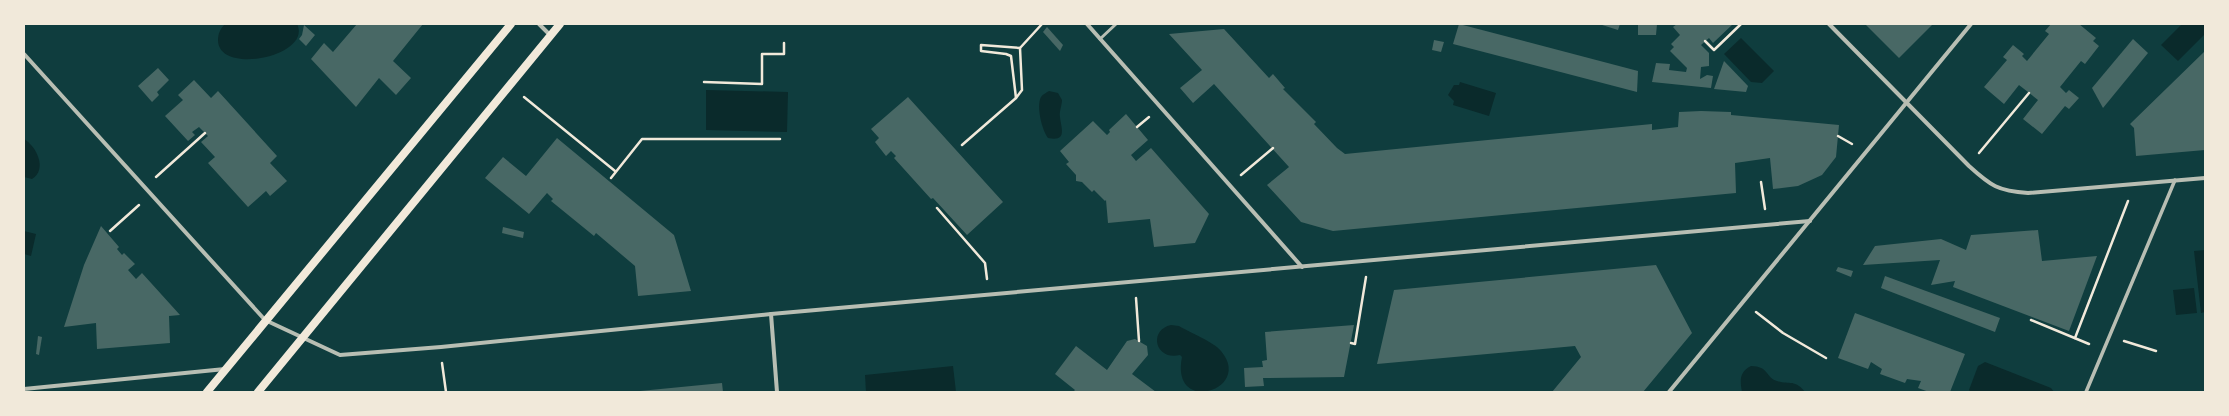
<svg xmlns="http://www.w3.org/2000/svg" width="2229" height="416" viewBox="0 0 2229 416" font-family="'Titillium Web',sans-serif">
	<style>
		.water { fill: #0a2a2b }
		.building { fill: #486865 }
		.lines { fill: none; stroke-linecap: round; stroke-linejoin: round }
		.path { stroke: #f1e9da; stroke-width: 2.5 }
		.service { stroke: #b8beb3; stroke-width: 3 }
		.pedestrian { stroke: #b8beb3; stroke-width: 3.5 }
		.minor { stroke: #b8beb3; stroke-width: 4 }
		.secondary { stroke: #f1e9da; stroke-width: 8 }
	</style>
	<rect width="100%" height="100%" fill="#0f3d3e"/>
	<g class="water">
		<path d="M225 24H297C313 56 218 76 218 40 218 34 220 29 225 24Z"/>
		<polygon points="2182,24 2205,24 2205,34 2178,61 2161,45"/>
		<polygon points="1741,38 1774,71 1762,83 1751,82 1724,54"/>
		<polygon points="1460,82 1496,93 1489,116 1453,105 1454,101 1448,95 1454,85 1459,85"/>
		<polygon points="706,90 788,92 787,132 706,130"/>
		<path d="M1049 91 1058 93 1062 100C1062 105 1059 112 1060 117 1061 128 1068 142 1048 138 1042 130 1036 106 1041 97 1043 94 1046 93 1049 91Z"/>
		<path d="M24 139C36 146 48 169 32 179L24 177Z"/>
		<polygon points="24,231 36,234 31,256 24,254"/>
		<polygon points="2205,250 2205,312 2201,313 2194,251"/>
		<polygon points="2194,288 2197,313 2176,315 2173,290"/>
		<path d="M1171 325 1179 326C1189 332 1214 342 1221 351 1254 390 1170 416 1182 357L1180 355C1155 361 1148 330 1171 325Z"/>
		<polygon points="1985,362 2051,388 2054,392 1971,392 1969,390 1978,366"/>
		<polygon points="953,366 956,392 866,392 865,375"/>
		<path d="M1751 366C1769 366 1766 378 1777 381 1789 385 1795 379 1805 392H1742C1740 381 1739 372 1751 366Z"/>
	</g>
	<g class="building">
		<polygon points="357,24 423,24 393,61 411,78 396,95 379,78 356,107 311,59 324,43 333,52"/>
		<polygon points="1459,24 1638,71 1637,92 1453,44"/>
		<polygon points="1599,24 1620,24 1618,30"/>
		<polygon points="1638,24 1657,24 1656,35 1638,35"/>
		<polygon points="1677,24 1733,24 1713,43 1709,38 1701,45 1709,53 1709,66 1701,67 1700,79 1707,75 1713,76 1711,88 1652,82 1656,63 1670,64 1669,70 1686,72 1687,68 1670,51 1674,47 1671,44 1680,35 1673,27"/>
		<polygon points="1865,24 1933,24 1899,58"/>
		<polygon points="2051,24 2079,24 2096,38 2093,41 2099,46 2085,64 2081,61 2060,87 2066,93 2069,90 2079,98 2069,109 2065,106 2042,134 2023,119 2038,100 2019,85 2004,104 1984,87 2007,60 2003,57 2013,45 2024,54 2022,56 2027,61 2049,34 2045,31"/>
		<polygon points="304,25 315,35 306,46 299,39 302,35"/>
		<polygon points="1047,27 1063,45 1060,51 1043,32"/>
		<polygon points="1224,29 1269,78 1273,74 1285,88 1283,89 1316,122 1314,124 1337,148 1345,154 1652,124 1652,130 1678,127 1679,112 1701,111 1731,112 1731,115 1839,125 1836,157 1822,175 1798,186 1773,189 1770,158 1735,163 1736,193 1333,231 1301,222 1267,185 1289,167 1214,84 1193,103 1180,88 1202,70 1169,34"/>
		<polygon points="2133,39 2148,53 2103,108 2092,88"/>
		<polygon points="1434,40 1444,42 1441,52 1432,50"/>
		<polygon points="2205,51 2205,150 2136,156 2134,128 2130,124"/>
		<polygon points="1724,61 1748,86 1746,92 1714,89"/>
		<polygon points="158,68 169,80 157,92 159,95 152,102 138,86"/>
		<polygon points="194,80 211,98 218,91 277,156 270,163 287,181 270,196 266,191 248,207 208,163 215,157 201,142 208,136 199,127 192,132 195,135 188,141 165,116 183,100 178,95"/>
		<polygon points="908,97 1003,202 967,235 933,198 931,199 894,158 896,156 891,151 886,156 875,142 879,138 871,129"/>
		<polygon points="1126,114 1148,140 1131,155 1136,161 1151,148 1209,214 1195,243 1154,247 1150,219 1108,223 1106,200 1105,201 1094,190 1092,192 1082,182 1076,181 1076,175 1066,164 1069,162 1060,151 1093,121 1107,135 1110,132 1109,130"/>
		<polygon points="557,138 674,235 691,291 638,296 635,266 596,233 594,236 551,201 553,199 547,193 529,214 485,178 503,157 526,176"/>
		<polygon points="101,226 119,247 117,249 122,255 124,253 135,264 128,270 136,279 142,273 180,315 169,316 170,343 97,349 96,323 64,327 84,265"/>
		<polygon points="503,227 524,232 523,238 502,233"/>
		<polygon points="2038,230 2042,261 2097,256 2069,331 1953,287 1955,281 1931,285 1940,260 1863,265 1875,246 1941,239 1966,250 1971,235"/>
		<polygon points="1656,265 1692,333 1643,392 1552,392 1581,357 1575,346 1377,364 1394,290"/>
		<polygon points="1838,267 1853,271 1851,277 1836,271"/>
		<polygon points="1885,276 2000,318 1995,332 1881,288"/>
		<polygon points="1855,313 1965,354 1950,392 1929,392 1918,388 1921,381 1907,379 1905,383 1880,374 1882,369 1871,362 1868,369 1838,358"/>
		<polygon points="1354,325 1344,377 1263,378 1264,386 1245,387 1244,368 1263,367 1262,361 1267,360 1265,332"/>
		<polygon points="38,336 42,337 39,355 36,354"/>
		<polygon points="1135,339 1147,346 1148,355 1132,374 1156,392 1073,392 1075,390 1055,374 1076,346 1107,370 1127,341"/>
		<polygon points="722,383 723,392 640,392 640,391"/>
	</g>
	<g class="lines">
		<g class="path">
			<polyline points="1705,41 1714,50 1741,24"/>
			<polyline points="704,82 762,84 762,54 784,54 784,43"/>
			<polyline points="524,97 615,171"/>
			<polyline points="1016,98 1011,56 1006,54 981,51 981,45 1020,48"/>
			<polyline points="1137,127 1149,117"/>
			<polyline points="1838,136 1852,144"/>
			<polyline points="962,145 1016,98 1022,90 1020,48 1042,24"/>
			<polyline points="1979,153 2029,93"/>
			<polyline points="1241,175 1273,148"/>
			<polyline points="156,177 205,133"/>
			<polyline points="611,178 642,139 780,139"/>
			<polyline points="1761,182 1765,209"/>
			<polyline points="937,208 985,263 987,279"/>
			<polyline points="110,231 139,205"/>
			<polyline points="1136,298 1139,341"/>
			<polyline points="1756,312 1783,333 1826,358"/>
			<polyline points="2031,320 2089,344"/>
			<polyline points="2075,338 2128,201"/>
			<polyline points="2124,341 2156,351"/>
			<polyline points="1351,343 1355,344 1366,277"/>
			<polyline points="442,363 446,392"/>
		</g>
		<polyline class="service" points="1100,39 1116,24"/>
		<polyline class="pedestrian" points="2086,392 2175,180"/>
		<g class="minor">
			<polyline points="539,24 550,35"/>
			<polyline points="1087,24 1302,267"/>
			<path d="M1829 24 1969 166C1991 186 1998 191 2028 193L2205 178"/>
			<polyline points="24,54 265,320 340,355 441,347 771,314 1810,221"/>
			<polyline points="771,314 777,392"/>
			<polyline points="24,389 225,369"/>
			<polyline points="1669,392 1971,24"/>
		</g>
		<g class="secondary">
			<polyline points="207,392 511,24"/>
			<polyline points="258,392 560,24"/>
		</g>
	</g>
	<rect width="2229" height="416" fill="none" stroke="#f1e9da" stroke-width="50"/>
</svg>
